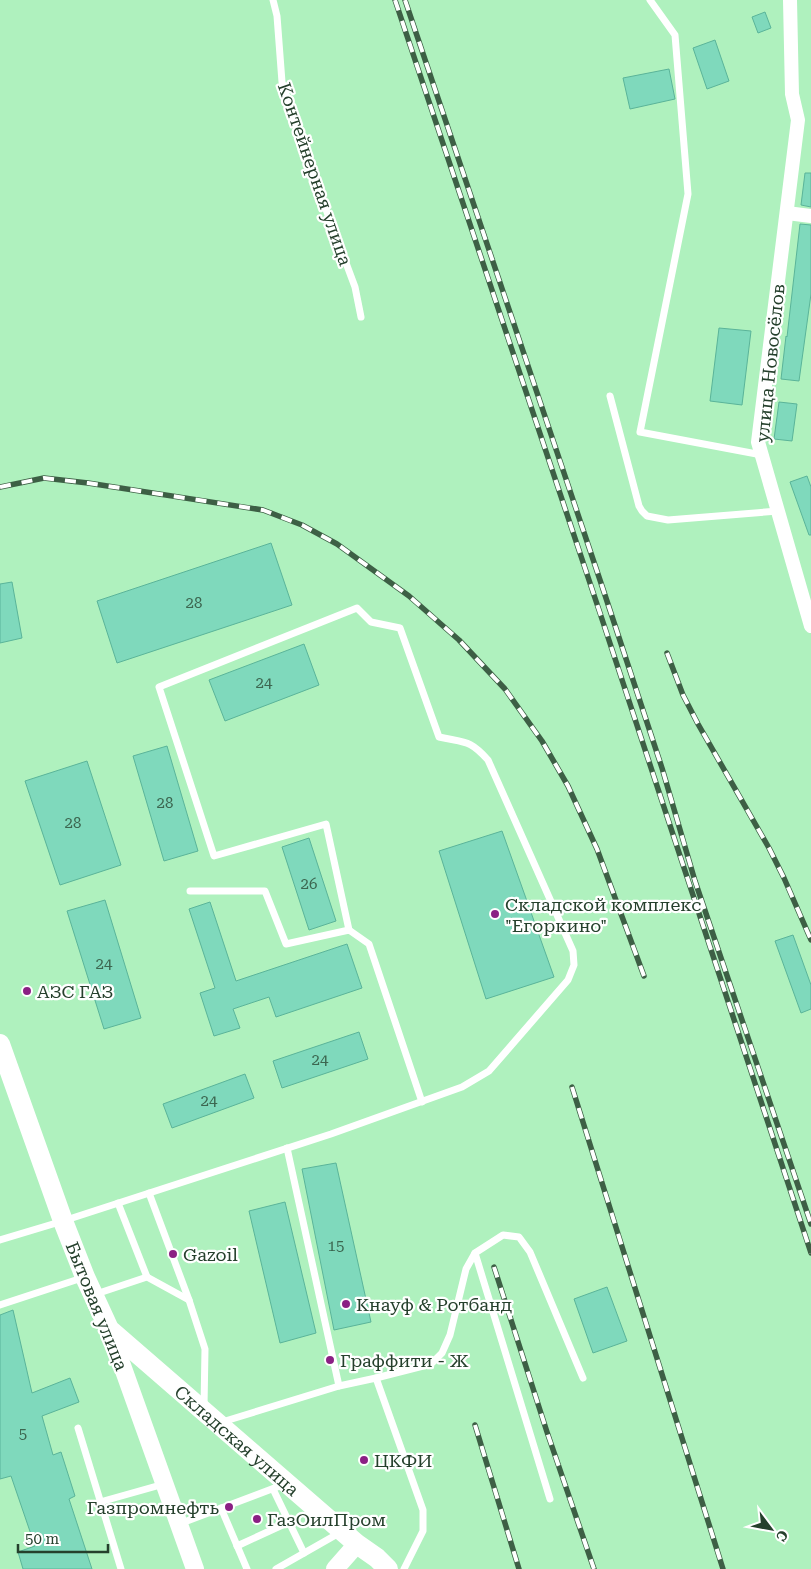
<svg xmlns="http://www.w3.org/2000/svg" width="811" height="1569" viewBox="0 0 811 1569" font-family="'Roboto Serif',serif">
	<style>
		.building { fill: #7fd9bc; stroke: #5ab499 }
		.lines { fill: none; stroke-linecap: round; stroke-linejoin: round }
		.service { stroke: #fff; stroke-width: 7 }
		.minor { stroke: #fff; stroke-width: 14 }
		.tertiary { stroke: #fff; stroke-width: 18 }
		.secondary { stroke: #fff; stroke-width: 20 }
		.rail-casing { stroke: #3d5f45; stroke-width: 5.5 }
		.rail { stroke: #fff; stroke-width: 4; stroke-dasharray: 11; stroke-linecap: butt }
		.poi-dot { fill: #8b2084; stroke: #fff; stroke-width: 2 }
		.labels { text-anchor: middle; dominant-baseline: central; stroke-width: 4.5; stroke-linejoin: round; paint-order: stroke }
		.number-label { font-size: 15px; fill: #3c6650 }
		.street-label { font-size: 18px; fill: #25402c; stroke: #fff }
		.poi-label { font-size: 18px; fill: #25402c; stroke: #fff; text-anchor: start }
	</style>
	<rect width="100%" height="100%" fill="#aff1be"/>
	<g class="building">
		<polygon points="765,12 771,28 758,33 752,17"/>
		<polygon points="715,40 729,81 707,89 693,48"/>
		<polygon points="669,69 675,99 630,109 623,78"/>
		<polygon points="805,173 811,173 811,207 801,205"/>
		<polygon points="800,224 811,225 811,294 799,381 781,379 786,336 787,337"/>
		<polygon points="719,328 751,331 742,405 710,401"/>
		<polygon points="779,402 797,404 792,441 774,439"/>
		<polygon points="807,476 811,487 811,535 809,535 790,482"/>
		<polygon points="271,543 292,605 117,663 97,601"/>
		<polygon points="12,582 22,638 0,643 0,584"/>
		<polygon points="304,644 319,685 225,721 209,680"/>
		<polygon points="167,746 198,851 164,861 133,756"/>
		<polygon points="87,761 121,865 60,885 25,781"/>
		<polygon points="502,831 554,977 486,999 439,851"/>
		<polygon points="309,838 336,921 309,930 282,847"/>
		<polygon points="105,900 141,1018 104,1029 67,911"/>
		<polygon points="210,902 236,981 347,944 362,988 276,1017 269,997 233,1009 240,1028 214,1036 200,993 215,988 189,909"/>
		<polygon points="793,935 811,985 811,1009 801,1013 775,941"/>
		<polygon points="359,1032 368,1059 282,1088 273,1061"/>
		<polygon points="245,1074 254,1098 172,1128 163,1104"/>
		<polygon points="336,1163 371,1322 334,1330 302,1169"/>
		<polygon points="285,1202 316,1333 280,1343 249,1211"/>
		<polygon points="607,1287 627,1341 593,1353 574,1299"/>
		<polygon points="13,1310 32,1393 70,1378 79,1402 42,1416 53,1455 61,1452 75,1496 69,1499 92,1569 23,1569 18,1552 35,1546 11,1476 0,1479 0,1315"/>
	</g>
	<g class="lines">
		<g class="service">
			<polyline points="273,0 277,16 282,82 312,172 355,287 361,317"/>
			<polyline points="650,0 675,35 688,194 640,432 762,455"/>
			<polyline points="610,396 639,506 642,511 647,516 668,520 778,511"/>
			<polyline points="190,891 265,891 286,944 349,930 369,944 422,1102"/>
			<polyline points="149,1193 189,1300"/>
			<polyline points="118,1203 147,1277"/>
			<path d="M0 1240 63 1221 331 1134 462 1087 489 1071 568 980 574 965 573 951 488 760C469 739 465 743 439 737L400 628 371 622 357 608 159 687 214 856 326 824 349 930"/>
			<polyline points="475,1253 550,1499"/>
			<polyline points="96,1294 147,1277 189,1300 205,1349 204,1407"/>
			<polyline points="0,1305 85,1277"/>
			<polyline points="376,1378 431,1364 442,1353 450,1335 466,1269 475,1253 503,1235 519,1237 530,1252 583,1378"/>
			<polyline points="339,1386 376,1378 423,1510 423,1531 404,1569"/>
			<polyline points="222,1422 339,1386 287,1148"/>
			<polyline points="78,1428 121,1569"/>
			<polyline points="273,1489 304,1553"/>
			<polyline points="100,1502 164,1484"/>
			<polyline points="221,1508 247,1569"/>
			<polyline points="179,1524 285,1484"/>
			<polyline points="237,1546 289,1522"/>
			<polyline points="276,1569 341,1532"/>
		</g>
		<g class="minor">
			<polyline points="790,0 792,94 798,120 758,442 811,626"/>
			<polyline points="787,213 811,216"/>
		</g>
		<g class="tertiary">
			<polyline points="109,1329 195,1569"/>
			<polyline points="335,1569 357,1544"/>
		</g>
		<path class="secondary" id="s1" d="M0 1044 63 1221 85 1277 109 1329 357 1544 377 1558 388 1569"/>
		<defs>
			<g id="rail">
				<polyline points="395,0 599,610 811,1253"/>
				<polyline points="405,0 602,586 662,768 695,881 811,1224"/>
				<polyline points="0,487 44,478 88,483 263,510 302,525 337,544 409,596 459,640 505,689 542,741 568,786 597,849 644,976"/>
				<polyline points="667,653 683,695 698,724 769,848 784,878 811,940"/>
				<polyline points="572,1087 723,1569"/>
				<polyline points="494,1267 547,1432 594,1569"/>
				<polyline points="475,1425 519,1569"/>
			</g>
		</defs>
		<use href="#rail" class="rail-casing"/>
		<use href="#rail" class="rail"/>
	</g>
	<g class="poi-dot">
		<circle cx="495" cy="914" r="5"/>
		<circle cx="27" cy="991" r="5"/>
		<circle cx="173" cy="1254" r="5"/>
		<circle cx="346" cy="1304" r="5"/>
		<circle cx="330" cy="1360" r="5"/>
		<circle cx="364" cy="1460" r="5"/>
		<circle cx="229" cy="1507" r="5"/>
		<circle cx="257" cy="1519" r="5"/>
	</g>
	<g class="labels">
		<g class="number-label">
			<text x="194" y="603">28</text>
			<text x="264" y="683">24</text>
			<text x="165" y="803">28</text>
			<text x="73" y="823">28</text>
			<text x="309" y="884">26</text>
			<text x="104" y="964">24</text>
			<text x="320" y="1060">24</text>
			<text x="209" y="1101">24</text>
			<text x="336" y="1246">15</text>
			<text x="23" y="1434">5</text>
		</g>
		<g class="street-label">
			<text transform="translate(315 174) rotate(71)">Контейнерная улица</text>
			<text transform="translate(770 363) rotate(-84)">улица Новосёлов</text>
			<text transform="translate(97 1306) rotate(68)">Бытовая улица</text>
			<text stroke="none"><textPath href="#s1" startOffset="475">Складская улица</textPath></text>
		</g>
		<g class="poi-label">
			<text x="505" y="904">Складской комплекс<tspan x="505" dy="21">"Егоркино"</tspan></text>
			<text x="37" y="991">АЗС ГАЗ</text>
			<text x="183" y="1254">Gazoil</text>
			<text x="356" y="1304">Кнауф &amp; Ротбанд</text>
			<text x="340" y="1360">Граффити - Ж</text>
			<text x="374" y="1460">ЦКФИ</text>
			<text x="219" y="1507" text-anchor="end">Газпромнефть</text>
			<text x="267" y="1519">ГазОилПром</text>
		</g>
	</g>
	<g transform="translate(771 1529) rotate(122)" stroke="#ffffff" stroke-width="4" paint-order="stroke">
	<path d="M0-4L9 19L0 12L-9 19Z" fill="#25402c"/>
	<text y="-8" font-size="14" font-weight="bold" text-anchor="middle" fill="#25402c">С</text>
	</g>
	<path d="M18 1544v8h90v-8" fill="none" stroke="#25402c" stroke-width="2.5"/>
	<text x="25" y="1544" font-size="15" fill="#25402c" stroke="#ffffff" stroke-width="4" paint-order="stroke">50 m</text>
</svg>
